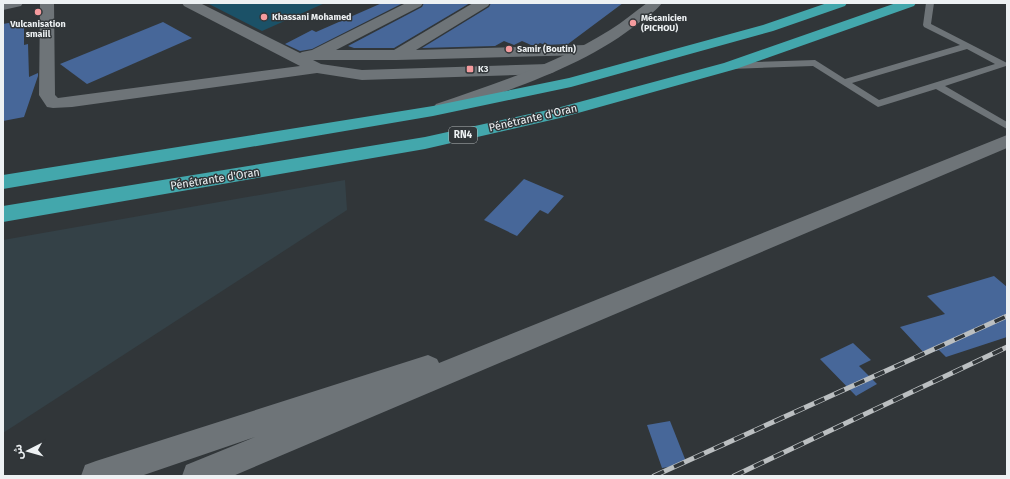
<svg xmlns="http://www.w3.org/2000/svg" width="1010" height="479" viewBox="0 0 1010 479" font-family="'Fira Sans','Noto Sans Arabic',sans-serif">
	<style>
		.built { fill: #344147 }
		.green { fill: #1b5167 }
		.building { fill: #476799 }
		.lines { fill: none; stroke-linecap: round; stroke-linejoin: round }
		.lane { fill: #6e7478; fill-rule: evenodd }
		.street { fill: #6e7478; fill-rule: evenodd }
		.secondary { fill: #6e7478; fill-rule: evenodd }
		.highway { fill: #43a7ac; fill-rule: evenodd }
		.rail-casing { stroke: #bbbfc1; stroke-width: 5 }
		.rail { stroke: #313639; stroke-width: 3.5; stroke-dasharray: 11; stroke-linecap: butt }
		.poi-dot { fill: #f59b9e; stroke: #313639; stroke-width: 1.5 }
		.labels { text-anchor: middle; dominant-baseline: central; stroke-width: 3; stroke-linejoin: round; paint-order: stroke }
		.far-poi-label { font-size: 9px; font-weight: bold; fill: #edf1f3; stroke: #313639; text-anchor: start }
		.shield { fill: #313639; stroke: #b5b9bb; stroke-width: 1 }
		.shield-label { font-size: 10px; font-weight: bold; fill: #edf1f3 }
		.street-label { font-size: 11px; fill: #edf1f3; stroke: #313639 }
	</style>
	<rect width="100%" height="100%" fill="#313639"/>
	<polygon class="built" points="345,180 347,210 3,433 3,240"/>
	<polygon class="green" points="207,3 325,3 262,31"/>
	<g class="building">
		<polygon points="382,3 403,3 312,49 300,51 285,44 312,30 316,32"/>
		<polygon points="424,3 470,3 394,48 354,48 348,46 422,7"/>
		<polygon points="491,3 623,3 568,44 545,45 540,43 537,45 531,45 522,41 514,45 504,41 495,46 422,48 489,7"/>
		<polygon points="24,20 24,45 28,44 29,77 38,73 38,76 24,117 3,121 3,24"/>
		<polygon points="163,22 192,38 87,84 60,64"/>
		<polygon points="524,179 564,196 548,214 540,210 517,236 484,220"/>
		<polygon points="994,276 1007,287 1007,337 946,357 939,350 925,354 900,327 945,314 927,296"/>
		<polygon points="853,343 871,360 859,366 877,384 856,396 820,359"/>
		<polygon points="670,421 687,464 662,468 647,425"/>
	</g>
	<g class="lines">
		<path class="lane" d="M926 3H934L931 24 1007 63 1006 66 945 86 1007 122V129L936 89 878 107 813 66 730 69 725 66 730 63 815 60 845 79 960 45 924 27 923 25ZM967 49 995 64 879 100 852 83Z"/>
		<polygon class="street" points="40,3 54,3 55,95 58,98 300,66 184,6 182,3 200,3 300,53 302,52 312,50 406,3 423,3 421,6 336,50 394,50 473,3 490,3 488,6 416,50 586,45 591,47 594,50 591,53 586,55 397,60 313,60 321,64 362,70 548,64 554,66 556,69 554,72 548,74 362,80 317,73 72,107 53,108 47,107 39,95"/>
		<g class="secondary">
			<polygon points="3,3 23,3 21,6 3,10"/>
			<path d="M647 3H662C657 10 648 16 641 21 586 66 514 88 448 112L442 113 436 112 433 108 436 104C495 84 556 64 610 30 623 22 634 12 647 3Z"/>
			<polygon points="1007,135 1007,148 233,476 182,476 186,465 255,437 141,476 81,476 85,465 96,461 428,355 437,359 439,363"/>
		</g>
		<g class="highway">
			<polygon points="827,3 847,3 845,6 773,31 571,87 433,116 3,189 3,175 433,106 569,78 763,25"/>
			<polygon points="896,3 916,3 914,6 736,69 560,118 425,149 3,222 3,206 425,137 557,108 724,63"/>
		</g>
		<defs>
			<g id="rail">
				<polyline points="654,476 1007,316"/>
				<polyline points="734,476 1007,347"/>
			</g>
		</defs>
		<use href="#rail" class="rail-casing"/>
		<use href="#rail" class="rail"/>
	</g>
	<g class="poi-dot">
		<circle cx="38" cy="12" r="4"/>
		<circle cx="264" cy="17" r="4"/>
		<circle cx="633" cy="23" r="4"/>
		<circle cx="509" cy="49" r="4"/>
		<rect x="466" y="65" width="8" height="8" rx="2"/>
	</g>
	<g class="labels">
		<g class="far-poi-label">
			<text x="272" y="17">Khassani Mohamed</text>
			<text x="641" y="18">Mécanicien<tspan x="641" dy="10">(PICHOU)</tspan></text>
			<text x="38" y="24" text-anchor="middle">Vulcanisation<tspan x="38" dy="10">smaiil</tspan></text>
			<text x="517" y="49">Samir (Boutin)</text>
			<text x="478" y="69">K3</text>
		</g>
		<rect class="shield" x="449" y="127" width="28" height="16" rx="3"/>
		<g class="shield-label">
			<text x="463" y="135">RN4</text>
		</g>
		<g class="street-label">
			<text transform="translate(533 118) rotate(-13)">Pénétrante d'Oran</text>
			<text transform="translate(215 179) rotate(-9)">Pénétrante d'Oran</text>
		</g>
	</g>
	<rect width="1010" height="479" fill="none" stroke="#edf1f3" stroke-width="8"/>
	<g transform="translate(28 451) rotate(264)" stroke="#313639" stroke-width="3" paint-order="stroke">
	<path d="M0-3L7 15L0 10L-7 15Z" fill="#edf1f3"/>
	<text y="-6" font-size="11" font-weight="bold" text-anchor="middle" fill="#edf1f3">ش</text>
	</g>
</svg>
